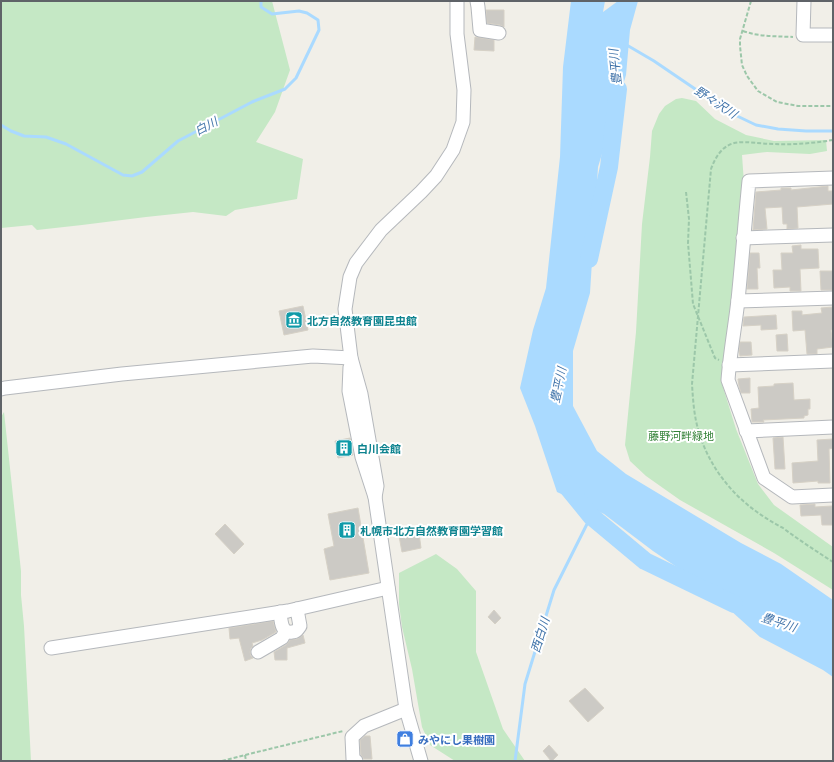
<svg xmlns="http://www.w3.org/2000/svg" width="834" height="762" viewBox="0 0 834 762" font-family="'Open Sans','Noto Sans JP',sans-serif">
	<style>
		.green { fill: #c5e8c5 }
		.water { fill: #aadaff }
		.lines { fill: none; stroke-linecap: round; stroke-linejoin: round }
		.stream { stroke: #aadaff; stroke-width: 3 }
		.river { stroke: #aadaff; stroke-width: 18 }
		.building { fill: #cccac5; stroke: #d6d1c6 }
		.minor-casing { stroke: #b5b8bc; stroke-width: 15 }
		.path { stroke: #9cc7a9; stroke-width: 2; stroke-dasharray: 4 2; stroke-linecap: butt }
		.minor { stroke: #fff; stroke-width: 13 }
		.labels { text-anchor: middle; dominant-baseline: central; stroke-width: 4; stroke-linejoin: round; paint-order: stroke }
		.culture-label { font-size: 11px; font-weight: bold; fill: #0d838f; stroke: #fff; text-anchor: start }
		.park-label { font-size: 11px; fill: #348238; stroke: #fff }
		.shop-label { font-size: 11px; font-weight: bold; fill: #366cbe; stroke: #fff; text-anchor: start }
		.water-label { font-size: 12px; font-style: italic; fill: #4174aa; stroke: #fff }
	</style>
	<rect width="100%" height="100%" fill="#f1efe8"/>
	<g class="green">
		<polygon points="1,1 272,1 290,70 275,112 256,142 303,159 297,199 235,210 226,216 193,212 146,217 82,225 37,230 32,225 1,228"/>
		<polygon points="682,98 696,101 715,119 746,135 774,141 826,140 827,151 810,154 767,152 742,155 744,183 722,384 736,429 758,484 774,505 833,547 833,590 774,553 680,500 646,476 630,461 625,445 636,332 642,224 650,157 652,131 659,114 665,106 676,99"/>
		<polygon points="4,412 21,571 21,595 24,626 31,761 1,761 1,417"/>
		<polygon points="436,554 457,569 476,591 476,652 503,729 525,761 455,761 430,745 422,727 412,669 402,627 399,604 399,573"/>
	</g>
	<polygon class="water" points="571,1 605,1 603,12 618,1 638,1 630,30 626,75 598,167 590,293 573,351 573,406 597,451 626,474 741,543 781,564 833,600 833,677 823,670 760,637 699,582 653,551 604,514 557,492 535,426 520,388 533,330 546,288 560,157 563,67"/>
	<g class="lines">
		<g class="stream">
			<polyline points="625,44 654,61 704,95 735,115 756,125 778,129 806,131 833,131"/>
			<polyline points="1,125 11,131 24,136 46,137 66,144 123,175 132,176 142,172 178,141 252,102 285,89 296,78 319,30 318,20 307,13 299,11 272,14 261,7 261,1"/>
			<polyline points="515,761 525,684 554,590 591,516"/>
		</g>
		<g class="river">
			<polyline points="589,259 609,167 618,89"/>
			<polyline points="567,484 569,489 591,516 645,561 734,604"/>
		</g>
	</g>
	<g class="building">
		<polygon points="486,10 504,10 504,27 500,25 487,23"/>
		<polygon points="475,37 494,40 494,51 474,50"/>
		<polygon points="828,186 828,191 832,191 833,204 797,207 798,228 787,229 787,224 783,224 782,207 765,208 767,229 753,230 756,192 781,190 781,188 791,188 791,190"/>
		<polygon points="801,245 801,249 818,249 819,268 800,269 801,291 790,291 790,287 774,288 773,270 782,270 781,253 793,253 792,246"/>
		<polygon points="750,253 759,253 760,268 757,268 758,289 747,289"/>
		<polygon points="820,271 833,271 833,290 821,290"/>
		<polygon points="303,306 308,330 284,335 279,311"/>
		<polygon points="833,307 833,330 831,330 833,347 817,349 817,354 807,354 805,330 793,331 792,311 802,311 802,315 822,313 821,308"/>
		<polygon points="776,315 777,329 761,330 761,325 743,326 744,317"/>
		<polygon points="787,334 788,351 777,351 776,335"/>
		<polygon points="740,342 751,342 752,355 740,356 739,351"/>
		<polygon points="750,378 750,393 741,393 739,386 738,379"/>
		<polygon points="793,383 794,400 810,399 810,409 808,409 808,415 804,416 804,418 763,420 764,422 752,422 751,409 759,408 758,387 774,386 774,384"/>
		<polygon points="783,437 785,469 775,469 773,438"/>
		<polygon points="350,438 353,455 338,458 335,441"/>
		<polygon points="833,439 833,448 829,449 830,483 818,483 818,481 793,483 792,463 818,461 817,440"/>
		<polygon points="815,504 815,507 832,506 833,525 822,525 821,515 801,516 800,505"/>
		<polygon points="358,508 369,573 330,580 324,549 334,546 328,514"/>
		<polygon points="225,524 244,544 234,554 215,534"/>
		<polygon points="419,533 421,548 402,552 399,536"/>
		<polygon points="494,610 501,618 495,624 488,617"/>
		<polygon points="273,621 276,632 262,640 252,643 253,646 251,648 250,652 251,656 253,658 245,661 239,638 230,639 229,628"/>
		<polygon points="303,635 305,643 287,648 287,660 275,660 274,652 286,645 290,640 297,639"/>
		<polygon points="585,688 604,708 588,722 569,701"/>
		<polygon points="365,736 370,736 372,759 364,759 361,755 360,740"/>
		<polygon points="549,745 558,755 552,761 551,761 543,751"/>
	</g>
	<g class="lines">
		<defs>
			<g id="minor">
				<polyline points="477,1 478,7 480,30 499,33"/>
				<polyline points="804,1 803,35 833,35"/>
				<path d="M833 178 749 181C745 221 742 261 738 300 735 327 730 353 728 380L764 478 792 497 833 495"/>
				<polyline points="743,238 833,235"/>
				<polyline points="738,301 833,298"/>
				<polyline points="729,365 833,361"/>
				<polyline points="350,367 349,391 362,457 375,497 406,709 421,761"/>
				<polyline points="1,389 5,388 122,374 313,356 351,358"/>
				<polyline points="746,431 833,427"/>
				<polyline points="375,497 377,486 361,394 351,358 345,309 350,277 356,263 381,230 421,192 436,176 453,150 463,122 464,90 457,34 457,1"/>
				<path d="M280 612C281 620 281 634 292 632 296 632 298 629 300 626L298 615 297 609"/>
				<polyline points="51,648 288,611 388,588"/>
				<polyline points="258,652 282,638 285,632"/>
				<polyline points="356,761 353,759 352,737 364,726 406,709"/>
			</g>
		</defs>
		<use href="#minor" class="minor-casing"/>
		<g class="path">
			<polyline points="751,1 740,39 740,46 742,65 747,76 758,91 777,102 798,106 833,106"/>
			<path d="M743 31C760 37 775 36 793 37"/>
			<path d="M833 140C814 143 794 145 775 144 744 144 725 132 711 169L692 384C693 400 694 417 699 432 708 464 730 493 757 512 765 518 774 523 783 528 799 540 816 551 833 562"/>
			<polyline points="686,192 689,219 688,243 693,304 715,358 719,360"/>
			<polyline points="245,755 246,761"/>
			<polyline points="222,761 245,755 343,731"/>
		</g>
		<use href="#minor" class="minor"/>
	</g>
	<defs>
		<symbol id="museum-square" viewBox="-11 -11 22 22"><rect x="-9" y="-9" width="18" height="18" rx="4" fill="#0f9aa8" stroke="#fff"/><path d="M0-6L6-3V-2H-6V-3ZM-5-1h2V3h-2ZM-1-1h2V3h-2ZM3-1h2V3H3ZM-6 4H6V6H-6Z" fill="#fff"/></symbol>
		<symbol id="building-square" viewBox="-11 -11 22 22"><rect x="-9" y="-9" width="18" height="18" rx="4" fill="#0f9aa8" stroke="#fff"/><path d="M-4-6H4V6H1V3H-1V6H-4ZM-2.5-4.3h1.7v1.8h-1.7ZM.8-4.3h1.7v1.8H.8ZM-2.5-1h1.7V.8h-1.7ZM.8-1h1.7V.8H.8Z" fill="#fff"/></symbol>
		<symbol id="shop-square" viewBox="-11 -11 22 22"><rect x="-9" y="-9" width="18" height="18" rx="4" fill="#3f7fe0" stroke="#fff"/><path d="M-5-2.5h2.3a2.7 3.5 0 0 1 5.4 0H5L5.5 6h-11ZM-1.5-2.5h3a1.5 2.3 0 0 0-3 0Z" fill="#fff"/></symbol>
	</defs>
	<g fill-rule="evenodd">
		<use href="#museum-square" x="284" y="310" width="20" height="20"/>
		<use href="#building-square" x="334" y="438" width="20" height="20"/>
		<use href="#building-square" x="337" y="520" width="20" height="20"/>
		<use href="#shop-square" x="395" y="729" width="20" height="20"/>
	</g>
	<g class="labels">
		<g class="culture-label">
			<text x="307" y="320">北方自然教育園昆虫館</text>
			<text x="357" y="448">白川会館</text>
			<text x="360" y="530">札幌市北方自然教育園学習館</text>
		</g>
		<g class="park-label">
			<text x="681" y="435">藤野河畔緑地</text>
		</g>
		<g class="shop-label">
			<text x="418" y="739">みやにし果樹園</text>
		</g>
		<g class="water-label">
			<text transform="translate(615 67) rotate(-96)">豊平川</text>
			<text transform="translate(716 102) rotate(33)">野々沢川</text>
			<text transform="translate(206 126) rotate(-28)">白川</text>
			<text transform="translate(558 385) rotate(-78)">豊平川</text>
			<text transform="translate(779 622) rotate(18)">豊平川</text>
			<text transform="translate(540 635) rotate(-73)">西白川</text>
		</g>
	</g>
	<rect width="834" height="762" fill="none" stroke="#5f6368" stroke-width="4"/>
</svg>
